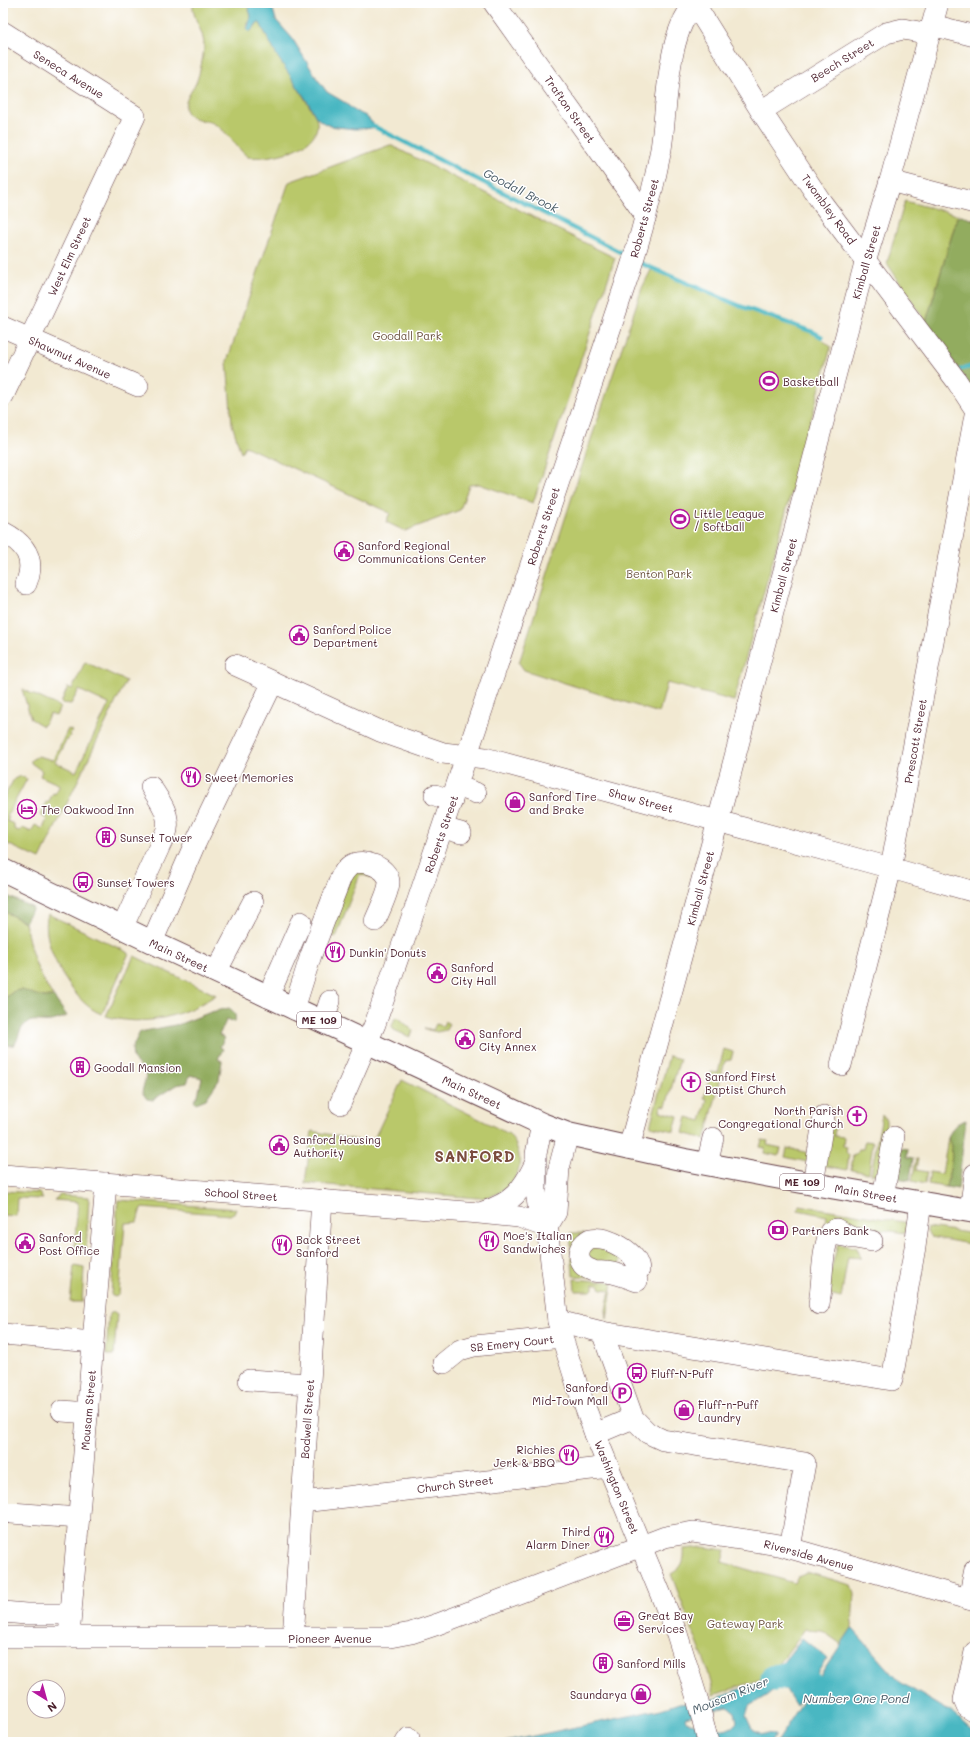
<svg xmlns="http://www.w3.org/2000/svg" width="978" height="1745" viewBox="0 0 978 1745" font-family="Mali,sans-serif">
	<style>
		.green { fill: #b9c86a; stroke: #82744a }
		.forest { fill: #92ac5e; stroke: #6e6644 }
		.water { fill: #49b7c2; stroke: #4a6b76; fill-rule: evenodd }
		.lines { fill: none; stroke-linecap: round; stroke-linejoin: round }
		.stream { stroke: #49b7c2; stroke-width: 4.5 }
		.river { stroke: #49b7c2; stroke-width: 27 }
		.minor-casing { stroke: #633d44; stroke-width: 22 }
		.highway-casing { stroke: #633d44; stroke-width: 24 }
		.minor { stroke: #fff; stroke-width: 21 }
		.highway { stroke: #fff; stroke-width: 22 }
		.labels { text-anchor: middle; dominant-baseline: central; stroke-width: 3; stroke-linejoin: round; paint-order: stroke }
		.shield { fill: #fff; stroke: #80626b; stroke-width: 1 }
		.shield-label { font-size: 10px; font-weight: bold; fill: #4a1f2b }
		.street-label { font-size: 11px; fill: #4a1f2b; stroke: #fff }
		.park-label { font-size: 11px; fill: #6b523e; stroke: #fff }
		.poi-label { font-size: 11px; fill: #4a1f2b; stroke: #fff; text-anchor: start }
		.water-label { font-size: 12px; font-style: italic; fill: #4a5c67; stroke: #fff }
		.district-label { font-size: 15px; font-weight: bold; letter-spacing: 1px; fill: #7b4c3e; stroke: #fff }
	</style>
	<rect width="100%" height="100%" fill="#fff"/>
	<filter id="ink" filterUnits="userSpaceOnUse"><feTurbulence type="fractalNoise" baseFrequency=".025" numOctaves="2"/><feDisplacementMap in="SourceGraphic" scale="8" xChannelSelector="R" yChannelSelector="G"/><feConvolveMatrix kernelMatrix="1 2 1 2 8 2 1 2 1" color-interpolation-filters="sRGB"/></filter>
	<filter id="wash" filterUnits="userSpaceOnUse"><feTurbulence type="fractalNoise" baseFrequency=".012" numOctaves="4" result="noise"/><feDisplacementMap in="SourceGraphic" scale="16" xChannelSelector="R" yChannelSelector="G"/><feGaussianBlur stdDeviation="0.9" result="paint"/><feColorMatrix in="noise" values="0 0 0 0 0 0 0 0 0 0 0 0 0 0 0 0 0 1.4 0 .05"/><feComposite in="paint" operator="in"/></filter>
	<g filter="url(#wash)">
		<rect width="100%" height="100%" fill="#f2e9d2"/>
		<g class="green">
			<path d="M193 3H247L251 16 246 28 253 29 258 22 260 23 268 39 316 117C326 148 270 160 248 157 235 147 228 131 213 123 203 119 180 120 186 102 188 95 193 89 196 83 200 73 203 58 204 47 205 32 191 17 193 3Z"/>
			<polygon points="390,145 615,258 533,503 479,484 469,485 460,510 405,531 386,522 390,513 245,446 241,453 232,424 227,361 289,182"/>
			<polygon points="905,201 958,215 926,322 887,263"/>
			<polygon points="652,268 751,310 813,332 831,347 734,701 667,683 659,713 524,670 519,663 580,472 642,288"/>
			<polygon points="85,662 126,681 40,859 3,842 3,829 5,826 3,825 3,799 14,779 20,776 27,779 7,816 9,817 7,821 14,824 14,829 19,831 23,828 31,832 35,825 43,829 47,819 40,815 46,802 48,803 53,793 55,794 60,785 40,776 42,771 31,763 31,760 38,756 53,760 68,729 72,731 67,741 66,740 55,762 76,772 109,704 79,690 71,704 61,703 68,687 72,689"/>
			<polygon points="22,689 60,707 56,716 50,714 43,726 31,719"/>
			<polygon points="354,868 373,876 373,878 360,874 336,937 324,933"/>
			<path d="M3 911 25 922C31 954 35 968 53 996 31 1002 23 979 3 1000Z"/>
			<path d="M48 914 129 953 102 1014C74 1006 38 942 48 914Z"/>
			<path d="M134 956 216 995C184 1016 143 1028 106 1016Z"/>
			<polygon points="395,1018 399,1018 413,1031 410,1037 394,1030 392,1026"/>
			<polygon points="445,1021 449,1024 446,1030 437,1032 424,1029 425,1028 433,1030 436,1024 443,1026"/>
			<polygon points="724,1049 733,1052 731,1060 725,1061 706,1136 705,1139 683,1133 687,1117 701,1121 707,1099 704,1098 711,1072 718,1073"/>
			<polygon points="669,1056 680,1059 666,1106 662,1105 660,1111 678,1116 674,1131 650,1126"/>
			<path d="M402 1080 509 1134C533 1164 513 1197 477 1198L305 1183 312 1131 372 1143Z"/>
			<polygon points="882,1115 886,1120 886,1127 880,1175 871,1174"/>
			<polygon points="829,1121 836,1122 834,1136 844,1137 843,1146 847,1147 846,1152 849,1155 847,1170 821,1165"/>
			<path d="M948 1138C956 1153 949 1172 946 1187L928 1184 930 1172 942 1174Z"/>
			<polygon points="762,1140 768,1141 767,1145 781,1148 779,1156 764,1153 765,1148 760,1147"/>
			<polygon points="865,1141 873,1142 869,1173 851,1170 853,1155 857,1153 858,1149 863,1149"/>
			<polygon points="787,1148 813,1154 811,1163 785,1157"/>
			<polygon points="916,1159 918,1159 916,1170 927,1172 925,1184 912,1181"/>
			<polygon points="3,1191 39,1193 43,1199 17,1198 16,1216 3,1215"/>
			<polygon points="60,1195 89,1197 86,1251 76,1251 74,1250 78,1202 54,1200"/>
			<polygon points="118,1200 236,1209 235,1212 230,1215 141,1208 137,1222 125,1223 119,1294 116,1297 112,1296 111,1294"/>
			<polygon points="799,1205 904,1222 907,1224 906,1233 866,1228 865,1232 826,1224 827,1216 798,1210"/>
			<polygon points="928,1227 975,1234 975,1245 931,1237 927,1232"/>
			<polygon points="570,1233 585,1233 581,1236 594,1277 573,1276"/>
			<polygon points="596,1244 620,1258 618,1267 595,1267 585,1252"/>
			<polygon points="838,1244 857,1248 861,1258 848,1257 841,1298 829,1295 826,1288"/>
			<polygon points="74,1266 84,1268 82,1302 70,1302"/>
			<polygon points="574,1279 613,1282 607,1319 606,1310 610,1290 601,1289 599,1284 593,1284 593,1289 591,1291 575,1291"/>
			<polygon points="114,1312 117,1314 114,1355 106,1355 109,1314"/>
			<path d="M703 1547 725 1550 722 1562 794 1583 798 1576 807 1572 851 1585 854 1593 852 1628 841 1644 821 1630 805 1629 770 1676 714 1695 707 1668 671 1574C682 1568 685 1561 684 1549Z"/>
		</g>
		<g class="forest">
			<polygon points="958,215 975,220 975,393 926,322"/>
			<polygon points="3,894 33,908 25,922 3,911"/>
			<path d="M21 990C33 992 40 1000 53 996L67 1016C62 1018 57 1020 51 1021 40 1023 31 1016 22 1028 18 1033 19 1039 14 1045H7L3 1047V1000L14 991Z"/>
			<path d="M229 1008C235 1012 236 1015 235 1022L227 1019 219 1035 224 1038 220 1047 223 1049 218 1059 222 1061 219 1080 206 1099 196 1103 194 1100 198 1095 202 1078 190 1075 187 1083 176 1085 153 1100 147 1099 142 1092C147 1071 149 1076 133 1059L132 1048 140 1032 180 1024 211 1012Z"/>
			<path d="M966 1120 958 1189 946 1187C949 1172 956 1153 948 1138 952 1128 955 1123 966 1120Z"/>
			<polygon points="900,1148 908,1149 907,1157 913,1158 910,1180 895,1178"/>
		</g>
		<g class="water">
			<polygon points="247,3 271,3 276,20 292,38 316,77 327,92 344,102 355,111 366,116 377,128 354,129 330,126 322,122 316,117 309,104 277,56 260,23 257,23 253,29 249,32 247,30 251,16"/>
			<polygon points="852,1628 900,1682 954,1714 975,1732 975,1742 776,1742"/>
			<path d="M802 1638 827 1658 796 1706 785 1688 777 1687 766 1696 749 1706 746 1716 752 1729 762 1734 775 1735 771 1742H717L689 1737 660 1742H505L661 1709 679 1703 715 1699 772 1677ZM728 1707 735 1712 737 1722 732 1727 725 1730 686 1721 685 1717Z"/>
		</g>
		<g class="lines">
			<g class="stream">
				<polyline points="371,125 628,256"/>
				<polyline points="638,262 740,306 813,332 822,337"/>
				<polyline points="961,369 975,366"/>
			</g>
			<polyline class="river" points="774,1678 789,1675 812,1686 869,1742"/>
		</g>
	</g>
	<g filter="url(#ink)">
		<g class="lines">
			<defs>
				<g id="minor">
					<polyline points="494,3 646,216"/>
					<polyline points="694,3 761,111 822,203 956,380 975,409"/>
					<polyline points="932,25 975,36"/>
					<polyline points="3,32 135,116 3,396"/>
					<polyline points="761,111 886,33 903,29 930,34"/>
					<polyline points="890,181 975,203"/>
					<polyline points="3,327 138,386"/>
					<path d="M3 532C26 544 36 559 26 584"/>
					<polyline points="235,665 273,682"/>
					<polyline points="457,786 476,793"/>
					<polyline points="435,795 452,801"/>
					<polyline points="443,828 461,833"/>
					<path d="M122 928 167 830C170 813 159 800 151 787"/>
					<polyline points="152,942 193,848 273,682 380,731 443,753 485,758 891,868 975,892"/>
					<polyline points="216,972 253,902"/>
					<polyline points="268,997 301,922"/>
					<path d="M294 1009 311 955 341 877C344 872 346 868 351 865 363 858 388 867 389 882 389 892 379 911 375 921"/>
					<polyline points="323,1022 330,1001"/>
					<polyline points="841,1065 891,868 975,415"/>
					<path d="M340 1104 375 1024 418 900 629 273C642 232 653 191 661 149 667 112 666 27 697 3"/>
					<polyline points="542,1124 536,1154 536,1191 539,1212 547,1227 558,1321 562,1337 577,1385 595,1434 677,1634 697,1698 708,1742"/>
					<polyline points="629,1148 718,821 866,259 890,181 938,3"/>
					<polyline points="707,1164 713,1138"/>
					<polyline points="3,1175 479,1213 519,1217 547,1227"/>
					<polyline points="813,1184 824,1116"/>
					<polyline points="883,1196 894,1137"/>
					<polyline points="970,1211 975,1174"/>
					<path d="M483 1212C512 1203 522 1191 535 1164"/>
					<polyline points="547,1227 556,1212 559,1168 568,1134"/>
					<polyline points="838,1235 872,1241"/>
					<path d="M637 1281C627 1277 617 1273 606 1272 601 1271 596 1273 591 1270 574 1263 576 1247 590 1239 607 1236 637 1251 639 1270"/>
					<path d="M819 1304C823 1280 821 1254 830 1232L836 1229 852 1238"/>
					<polyline points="558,1321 602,1332 892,1380 915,1247 921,1202"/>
					<polyline points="602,1332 633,1418 648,1433 663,1440 805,1463 790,1548"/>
					<polyline points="3,1334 93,1342"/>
					<polyline points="444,1363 460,1350 474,1346 562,1337"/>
					<polyline points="249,1380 309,1384"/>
					<polyline points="62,1411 88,1413"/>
					<polyline points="595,1434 633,1418"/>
					<polyline points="302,1502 609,1467"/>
					<polyline points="11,1513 79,1518"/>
					<polyline points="969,1599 975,1569"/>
					<polyline points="3,1612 26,1614 70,1614"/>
					<polyline points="3,1637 390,1637 411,1633 438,1624 665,1537 693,1532 779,1545 975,1601"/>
					<polyline points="69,1637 106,1183"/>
					<polyline points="293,1638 322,1200"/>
					<polyline points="975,1652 964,1700 967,1707 975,1712"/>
					<polyline points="406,1742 409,1738"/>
				</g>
				<polyline id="highway" points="3,870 152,942 542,1124 568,1134 685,1160 813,1184 975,1212"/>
			</defs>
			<use href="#minor" class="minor-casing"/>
			<use href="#highway" class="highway-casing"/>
			<use href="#minor" class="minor"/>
			<use href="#highway" class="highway"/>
		</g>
	</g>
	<defs>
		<symbol id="stadium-ring" viewBox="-11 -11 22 22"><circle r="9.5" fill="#fff" stroke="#b5179e" stroke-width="1.5"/><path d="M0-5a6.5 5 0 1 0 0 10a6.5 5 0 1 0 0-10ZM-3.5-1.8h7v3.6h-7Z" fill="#b5179e"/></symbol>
		<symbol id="civic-ring" viewBox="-11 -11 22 22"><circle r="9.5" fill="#fff" stroke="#b5179e" stroke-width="1.5"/><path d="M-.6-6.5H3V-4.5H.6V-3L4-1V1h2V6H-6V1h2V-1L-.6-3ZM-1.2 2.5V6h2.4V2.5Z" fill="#b5179e"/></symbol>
		<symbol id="restaurant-ring" viewBox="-11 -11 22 22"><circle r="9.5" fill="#fff" stroke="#b5179e" stroke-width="1.5"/><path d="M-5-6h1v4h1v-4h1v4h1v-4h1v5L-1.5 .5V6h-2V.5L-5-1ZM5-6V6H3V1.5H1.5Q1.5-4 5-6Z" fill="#b5179e"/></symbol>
		<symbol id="shop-ring" viewBox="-11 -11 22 22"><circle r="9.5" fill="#fff" stroke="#b5179e" stroke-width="1.5"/><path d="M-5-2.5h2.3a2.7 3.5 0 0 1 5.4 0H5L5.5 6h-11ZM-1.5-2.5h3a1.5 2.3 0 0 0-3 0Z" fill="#b5179e"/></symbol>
		<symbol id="hotel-ring" viewBox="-11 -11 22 22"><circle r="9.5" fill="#fff" stroke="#b5179e" stroke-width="1.5"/><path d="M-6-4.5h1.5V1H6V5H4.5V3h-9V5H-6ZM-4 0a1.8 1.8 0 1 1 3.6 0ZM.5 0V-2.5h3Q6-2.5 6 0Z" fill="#b5179e"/></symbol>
		<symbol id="building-ring" viewBox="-11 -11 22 22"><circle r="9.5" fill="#fff" stroke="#b5179e" stroke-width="1.5"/><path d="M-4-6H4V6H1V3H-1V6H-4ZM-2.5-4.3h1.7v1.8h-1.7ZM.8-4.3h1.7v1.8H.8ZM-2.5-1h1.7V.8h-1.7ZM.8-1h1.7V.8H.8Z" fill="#b5179e"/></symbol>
		<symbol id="bus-ring" viewBox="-11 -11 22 22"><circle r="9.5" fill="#fff" stroke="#b5179e" stroke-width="1.5"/><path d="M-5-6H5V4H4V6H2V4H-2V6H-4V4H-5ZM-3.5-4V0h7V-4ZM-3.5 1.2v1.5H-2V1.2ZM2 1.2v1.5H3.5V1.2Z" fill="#b5179e"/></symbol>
		<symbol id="church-ring" viewBox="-11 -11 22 22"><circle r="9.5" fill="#fff" stroke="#b5179e" stroke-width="1.5"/><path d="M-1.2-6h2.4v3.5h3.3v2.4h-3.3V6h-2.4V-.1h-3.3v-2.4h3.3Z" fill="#b5179e"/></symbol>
		<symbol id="bank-ring" viewBox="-11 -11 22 22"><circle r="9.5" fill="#fff" stroke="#b5179e" stroke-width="1.5"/><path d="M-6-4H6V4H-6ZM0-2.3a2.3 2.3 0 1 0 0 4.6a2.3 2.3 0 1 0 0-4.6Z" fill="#b5179e"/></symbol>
		<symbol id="parking-ring" viewBox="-11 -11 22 22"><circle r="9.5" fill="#fff" stroke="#b5179e" stroke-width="1.5"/><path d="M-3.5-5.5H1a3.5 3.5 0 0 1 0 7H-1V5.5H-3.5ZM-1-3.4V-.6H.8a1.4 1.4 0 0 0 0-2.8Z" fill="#b5179e"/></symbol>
		<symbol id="office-ring" viewBox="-11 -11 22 22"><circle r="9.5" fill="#fff" stroke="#b5179e" stroke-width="1.5"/><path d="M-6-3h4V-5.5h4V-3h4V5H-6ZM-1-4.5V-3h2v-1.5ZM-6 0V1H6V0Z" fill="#b5179e"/></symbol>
	</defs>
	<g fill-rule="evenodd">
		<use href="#stadium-ring" x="758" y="370" width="22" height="22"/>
		<use href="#stadium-ring" x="669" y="508" width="22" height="22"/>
		<use href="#civic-ring" x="333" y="540" width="22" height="22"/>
		<use href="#civic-ring" x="288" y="624" width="22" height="22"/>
		<use href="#restaurant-ring" x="180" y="766" width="22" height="22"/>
		<use href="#shop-ring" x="504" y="791" width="22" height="22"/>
		<use href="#hotel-ring" x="16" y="798" width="22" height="22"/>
		<use href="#building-ring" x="95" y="826" width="22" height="22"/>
		<use href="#bus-ring" x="72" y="871" width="22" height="22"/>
		<use href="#restaurant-ring" x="324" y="941" width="22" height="22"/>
		<use href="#civic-ring" x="426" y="962" width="22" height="22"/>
		<use href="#civic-ring" x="454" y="1028" width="22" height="22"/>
		<use href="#building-ring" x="69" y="1056" width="22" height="22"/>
		<use href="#church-ring" x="680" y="1071" width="22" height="22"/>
		<use href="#church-ring" x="846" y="1105" width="22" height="22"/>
		<use href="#civic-ring" x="268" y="1134" width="22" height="22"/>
		<use href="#bank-ring" x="767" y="1219" width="22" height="22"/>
		<use href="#restaurant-ring" x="478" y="1230" width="22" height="22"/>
		<use href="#civic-ring" x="14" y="1232" width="22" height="22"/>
		<use href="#restaurant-ring" x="271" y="1234" width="22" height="22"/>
		<use href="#bus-ring" x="626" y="1362" width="22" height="22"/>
		<use href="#parking-ring" x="611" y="1382" width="22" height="22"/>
		<use href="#shop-ring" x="673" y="1399" width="22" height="22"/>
		<use href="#restaurant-ring" x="558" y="1444" width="22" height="22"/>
		<use href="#restaurant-ring" x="593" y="1526" width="22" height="22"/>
		<use href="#office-ring" x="613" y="1610" width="22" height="22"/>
		<use href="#building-ring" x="592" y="1652" width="22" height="22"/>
		<use href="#shop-ring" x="630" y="1683" width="22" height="22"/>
	</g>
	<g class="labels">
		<g class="shield">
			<rect x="297" y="1012" width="44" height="16" rx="3"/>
			<rect x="780" y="1174" width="44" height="16" rx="3"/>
		</g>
		<g class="shield-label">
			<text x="319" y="1020">ME 109</text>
			<text x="802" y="1182">ME 109</text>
		</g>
		<g class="street-label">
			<text transform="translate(842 60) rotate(-32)">Beech Street</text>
			<text transform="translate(69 74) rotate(32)">Seneca Avenue</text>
			<text transform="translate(570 109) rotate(55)">Trafton Street</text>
			<text transform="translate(829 209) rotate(54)">Twombley Road</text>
			<text transform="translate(644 218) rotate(-75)">Roberts Street</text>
			<text transform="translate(69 256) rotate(-65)">West Elm Street</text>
			<text transform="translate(866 262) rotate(-74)">Kimball Street</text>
			<text transform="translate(70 357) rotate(24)">Shawmut Avenue</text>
			<text transform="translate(543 526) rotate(-72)">Roberts Street</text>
			<text transform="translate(783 575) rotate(-75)">Kimball Street</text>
			<text transform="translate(915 741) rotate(-80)">Prescott Street</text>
			<text transform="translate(641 800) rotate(15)">Shaw Street</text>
			<text transform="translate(441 834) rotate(-71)">Roberts Street</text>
			<text transform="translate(700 888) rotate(-75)">Kimball Street</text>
			<text transform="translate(179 955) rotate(25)">Main Street</text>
			<text transform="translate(472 1092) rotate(25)">Main Street</text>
			<text transform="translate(866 1193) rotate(10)">Main Street</text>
			<text transform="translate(241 1194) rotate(4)">School Street</text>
			<text transform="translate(512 1343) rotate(-6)">SB Emery Court</text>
			<text transform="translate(88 1410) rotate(-85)">Mousam Street</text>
			<text transform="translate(307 1419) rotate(-86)">Bodwell Street</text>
			<text transform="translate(455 1484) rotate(-7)">Church Street</text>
			<text transform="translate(617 1487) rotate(68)">Washington Street</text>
			<text transform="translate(809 1555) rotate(15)">Riverside Avenue</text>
			<text x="330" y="1638">Pioneer Avenue</text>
		</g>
		<g class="park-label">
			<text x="407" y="335">Goodall Park</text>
			<text x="659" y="573">Benton Park</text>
			<text x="745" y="1623">Gateway Park</text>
		</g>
		<g class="poi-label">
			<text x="783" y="381">Basketball</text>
			<text x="694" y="513">Little League<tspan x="694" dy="13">/ Softball</tspan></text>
			<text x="358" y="545">Sanford Regional<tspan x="358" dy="13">Communications Center</tspan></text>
			<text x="313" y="629">Sanford Police<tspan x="313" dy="13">Department</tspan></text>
			<text x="205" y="777">Sweet Memories</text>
			<text x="529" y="796">Sanford Tire<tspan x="529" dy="13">and Brake</tspan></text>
			<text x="41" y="809">The Oakwood Inn</text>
			<text x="120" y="837">Sunset Tower</text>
			<text x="97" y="882">Sunset Towers</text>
			<text x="349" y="952">Dunkin' Donuts</text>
			<text x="451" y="967">Sanford<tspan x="451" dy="13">City Hall</tspan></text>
			<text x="479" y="1033">Sanford<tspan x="479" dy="13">City Annex</tspan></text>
			<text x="94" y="1067">Goodall Mansion</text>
			<text x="705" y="1076">Sanford First<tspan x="705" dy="13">Baptist Church</tspan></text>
			<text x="843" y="1110" text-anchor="end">North Parish<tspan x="843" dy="13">Congregational Church</tspan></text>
			<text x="293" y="1139">Sanford Housing<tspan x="293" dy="13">Authority</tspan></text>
			<text x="792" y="1230">Partners Bank</text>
			<text x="503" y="1235">Moe's Italian<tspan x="503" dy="13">Sandwiches</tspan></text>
			<text x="39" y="1237">Sanford<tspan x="39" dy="13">Post Office</tspan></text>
			<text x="296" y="1239">Back Street<tspan x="296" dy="13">Sanford</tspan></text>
			<text x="651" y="1373">Fluff-N-Puff</text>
			<text x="608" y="1387" text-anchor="end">Sanford<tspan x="608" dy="13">Mid-Town Mall</tspan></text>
			<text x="698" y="1404">Fluff-n-Puff<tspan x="698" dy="13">Laundry</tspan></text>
			<text x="555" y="1449" text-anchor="end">Richies<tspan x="555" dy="13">Jerk &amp; BBQ</tspan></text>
			<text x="590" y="1531" text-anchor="end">Third<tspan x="590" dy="13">Alarm Diner</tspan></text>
			<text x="638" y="1615">Great Bay<tspan x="638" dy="13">Services</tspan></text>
			<text x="617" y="1663">Sanford Mills</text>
			<text x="627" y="1694" text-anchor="end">Saundarya</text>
		</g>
		<g class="water-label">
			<text transform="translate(521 190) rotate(27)">Goodall Brook</text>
			<text transform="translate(730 1695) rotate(-22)">Mousam River</text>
			<text x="856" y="1698">Number One Pond</text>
		</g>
		<g class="district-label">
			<text x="475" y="1156">SANFORD</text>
		</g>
	</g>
	<rect width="978" height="1745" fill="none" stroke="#fff" stroke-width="16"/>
	<g transform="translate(46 1699) rotate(143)"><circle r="19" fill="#ffffff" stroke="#b7a5aa"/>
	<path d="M0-3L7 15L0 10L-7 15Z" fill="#b5179e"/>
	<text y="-6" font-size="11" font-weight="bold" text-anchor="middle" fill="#4a1f2b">N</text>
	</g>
</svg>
